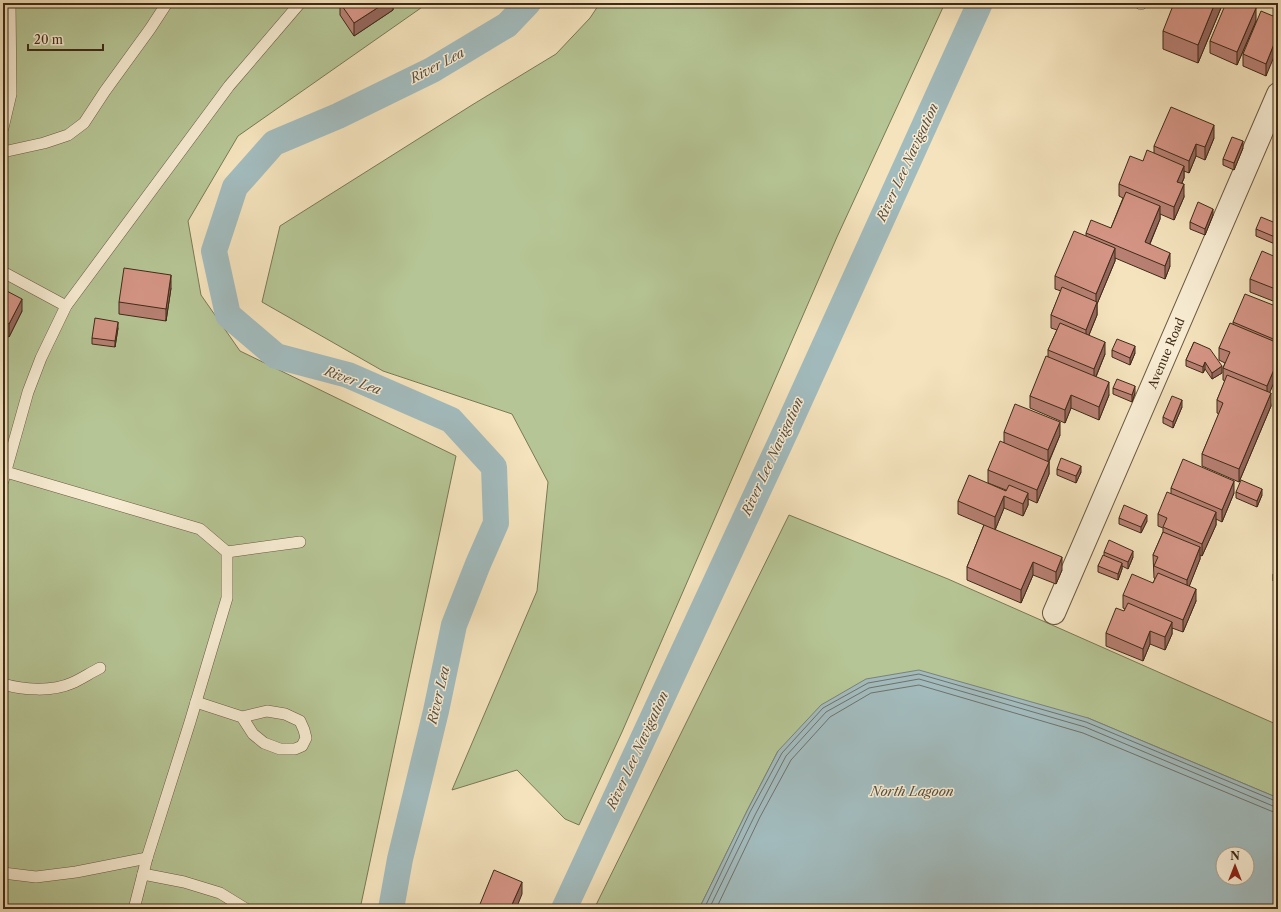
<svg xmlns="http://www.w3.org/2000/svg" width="1281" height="912" viewBox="0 0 1281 912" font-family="'Libre Caslon Text',serif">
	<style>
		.green { fill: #b6c595; stroke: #7a7856 }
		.water { fill: #a2bbbd; stroke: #7a817b; fill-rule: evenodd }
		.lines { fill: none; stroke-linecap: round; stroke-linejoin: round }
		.shore { stroke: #70726a; stroke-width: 1 }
		.canal { stroke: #a2bbbd; stroke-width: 26 }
		.service-casing { stroke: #6c5840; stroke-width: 12 }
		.minor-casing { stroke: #6c5840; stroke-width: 24 }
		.service { stroke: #f8edd4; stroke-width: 11 }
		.minor { stroke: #f8edd4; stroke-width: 22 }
		.wall { fill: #b78073; stroke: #3f2a17 }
		.shaded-wall { fill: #95685e; stroke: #3f2a17 }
		.building { fill: #d59586; stroke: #3f2a17 }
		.labels { text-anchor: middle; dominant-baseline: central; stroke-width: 3; stroke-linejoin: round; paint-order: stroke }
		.street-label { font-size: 12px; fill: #3f2a17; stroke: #f8edd4 }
		.water-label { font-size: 13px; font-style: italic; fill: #584e40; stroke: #f8edd4 }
	</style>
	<rect width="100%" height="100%" fill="#f4e3bd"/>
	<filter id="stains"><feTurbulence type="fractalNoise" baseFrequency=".005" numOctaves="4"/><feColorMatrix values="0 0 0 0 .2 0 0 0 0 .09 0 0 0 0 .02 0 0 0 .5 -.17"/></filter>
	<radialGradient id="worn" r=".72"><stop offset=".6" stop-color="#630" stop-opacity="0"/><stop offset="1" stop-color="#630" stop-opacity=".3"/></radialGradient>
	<g class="green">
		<polygon points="3,3 428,3 238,136 188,221 201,295 240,351 456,456 360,909 3,909"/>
		<polygon points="600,3 945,3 837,237 622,732 579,825 565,819 517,770 452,790 537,591 548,482 512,414 383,371 262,302 280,226 472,105 556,54 590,18"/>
		<polygon points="789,515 948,579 1278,725 1278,798 1088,718 778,751 747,811 699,909 594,909"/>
	</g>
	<path class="water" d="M919 670 1088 718 1278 798V909H699L747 811 778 751 821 705 866 679ZM1223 854H1247V878H1223Z"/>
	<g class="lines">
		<g class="shore">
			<polyline points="704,909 750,812 782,753 823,708 868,683 919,674 1086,722 1278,802"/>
			<polyline points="709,909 755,815 786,756 826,712 869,688 919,679 1085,727 1273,806 1278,807"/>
			<polyline points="716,909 760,817 791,760 830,717 871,693 919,685 1083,733 1271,811 1278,813"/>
		</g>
		<g class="canal">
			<polyline points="391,909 400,859 436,711 454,625 478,564 496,523 494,467 451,420 348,375 276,356 228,315 214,251 235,187 274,143 338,116 432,70 507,25 528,3"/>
			<polyline points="564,909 788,426 980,3"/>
		</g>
		<defs>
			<g id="service">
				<polyline points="1141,4 1141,3"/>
				<polyline points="3,128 11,94 10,3"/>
				<polyline points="3,152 44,143 68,135 84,123 105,91 150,29 167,3"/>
				<polyline points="3,272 66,306"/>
				<polyline points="6,472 200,529 227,552 227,598 190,722 147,858 134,909"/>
				<polyline points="3,481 28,392 41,358 66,306 229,86 300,3"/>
				<polyline points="227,552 300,542"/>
				<path d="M3 684C23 690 52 692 72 683 81 679 90 673 100 668"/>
				<polyline points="196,702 242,717 253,734 264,743 280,749 295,749 302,746 306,738 304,730 300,721 285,714 267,711 242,717"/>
				<polyline points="3,873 36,877 76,872 147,858"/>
				<polyline points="143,874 184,882 220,893 246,909"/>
			</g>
			<polyline id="minor" points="1054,613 1278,94"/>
		</defs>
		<use href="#service" class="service-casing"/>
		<use href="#minor" class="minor-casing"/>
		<use href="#service" class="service"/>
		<use href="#minor" class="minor"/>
	</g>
	<g class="wall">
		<polygon points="340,3 393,3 393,10 354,36 340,15"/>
		<polygon points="1223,3 1198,63 1163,49 1163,31"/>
		<polygon points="1249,3 1248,5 1256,21 1237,65 1210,53 1210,41"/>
		<polygon points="1273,16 1266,76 1243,66 1243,54"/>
		<polygon points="1214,138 1205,160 1196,156 1189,173 1184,171 1184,178 1182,183 1184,197 1174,220 1160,214 1160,219 1150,244 1170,266 1165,279 1115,258 1115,261 1097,304 1097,315 1089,335 1105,354 1096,377 1109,395 1099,420 1071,408 1065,423 1030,408 1030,396 1048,357 1048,350 1057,330 1051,328 1051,315 1061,291 1055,289 1055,276 1086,236 1086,233 1111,228 1123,198 1119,196 1119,184 1143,161 1154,153 1154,146"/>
		<polygon points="1243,148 1234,170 1223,165 1223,159"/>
		<polygon points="1213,215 1205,235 1190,229 1190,222"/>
		<polygon points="1278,224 1275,244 1256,236 1256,229"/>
		<polygon points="1278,239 1278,303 1250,292 1250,279 1274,256 1274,250"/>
		<polygon points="171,288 166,321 119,314 119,302"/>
		<polygon points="3,289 22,311 9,337 3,334"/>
		<polygon points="1278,307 1278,373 1269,393 1271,406 1239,482 1202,466 1202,454 1219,414 1217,413 1217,400 1225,381 1223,380 1223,368 1225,363 1219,360 1219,348 1233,324 1233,322"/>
		<polygon points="118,328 115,347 92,344 92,338"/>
		<polygon points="1194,342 1222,373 1212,379 1205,369 1203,373 1186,366 1186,360"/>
		<polygon points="1112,350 1135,353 1130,365 1112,357"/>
		<polygon points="1113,388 1135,393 1132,402 1113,394"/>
		<polygon points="1182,407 1173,428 1163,423 1163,417"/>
		<polygon points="1004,432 1060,435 1049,462 1049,474 1037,503 1028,499 1028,505 1023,516 1004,508 995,530 1062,570 1056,584 1033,575 1021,603 967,580 967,567 984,525 958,514 958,501 1006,491 1006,490 988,483 988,470 1004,443"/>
		<polygon points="1057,469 1081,472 1076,483 1057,475"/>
		<polygon points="1171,488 1234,493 1222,522 1216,519 1216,525 1202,556 1200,555 1200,559 1189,586 1196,601 1183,632 1172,628 1172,634 1165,650 1150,644 1143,661 1106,646 1106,633 1124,611 1125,609 1123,608 1123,595 1153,583 1155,579 1154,578 1153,555 1163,532 1163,528 1158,526 1158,514 1171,493"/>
		<polygon points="1236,492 1262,495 1257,507 1236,498"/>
		<polygon points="1119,518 1147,521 1141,533 1119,524"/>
		<polygon points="1104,552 1133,557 1128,569 1122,566 1122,569 1118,580 1098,572 1098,566 1104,555"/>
		<polygon points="1278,564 1278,583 1273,581 1273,575"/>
	</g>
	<g class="shaded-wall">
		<polygon points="385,3 393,3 393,10 354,36 354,23"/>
		<polygon points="1215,3 1223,3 1198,63 1198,45"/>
		<polygon points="1256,8 1256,21 1237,65 1237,52"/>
		<polygon points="1278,34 1278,47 1266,76 1266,64"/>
		<polygon points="1214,125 1214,138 1205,160 1205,147"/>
		<polygon points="1243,141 1243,148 1234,170 1234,163"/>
		<polygon points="1196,144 1196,156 1189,173 1189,161"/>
		<polygon points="1184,166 1184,178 1177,194 1177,182"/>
		<polygon points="1184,184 1184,197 1174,220 1174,207"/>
		<polygon points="1160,206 1160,219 1145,255 1145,242"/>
		<polygon points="1213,209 1213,215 1205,235 1205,229"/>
		<polygon points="1278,231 1278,238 1275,244 1275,237"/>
		<polygon points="1115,248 1115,261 1097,304 1097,315 1086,342 1086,330 1096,304 1096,294"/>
		<polygon points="1170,253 1170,266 1165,279 1165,266"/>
		<polygon points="171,275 171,288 166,321 166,309"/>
		<polygon points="22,299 22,311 9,337 9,324"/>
		<polygon points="118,322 118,328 115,347 115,341"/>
		<polygon points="1105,342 1105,354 1094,381 1094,369"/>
		<polygon points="1135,346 1135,353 1130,365 1130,358"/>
		<polygon points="1278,360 1278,373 1267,399 1267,386"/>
		<polygon points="1205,362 1205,369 1203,373 1203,367"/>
		<polygon points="1222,366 1222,373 1212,379 1212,373"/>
		<polygon points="1109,382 1109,395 1099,420 1099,407"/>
		<polygon points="1135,386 1135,393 1132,402 1132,395"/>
		<polygon points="1271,393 1271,406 1239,482 1239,469"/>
		<polygon points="1071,395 1071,408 1065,423 1065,410"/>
		<polygon points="1182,400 1182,407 1173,428 1173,422"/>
		<polygon points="1060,422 1060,435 1048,463 1048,450"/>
		<polygon points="1049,462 1049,474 1037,503 1037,490"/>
		<polygon points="1081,466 1081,472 1076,483 1076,476"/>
		<polygon points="1234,481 1234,493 1222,522 1222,510"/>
		<polygon points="1262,489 1262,495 1257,507 1257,501"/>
		<polygon points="1028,493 1028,505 1023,516 1023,504"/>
		<polygon points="1004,496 1004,508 995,530 995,517"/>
		<polygon points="1216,512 1216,525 1202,556 1202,544"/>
		<polygon points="1147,515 1147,521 1141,533 1141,527"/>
		<polygon points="1200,547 1200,559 1187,592 1187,580"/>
		<polygon points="1133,551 1133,557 1128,569 1128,562"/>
		<polygon points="1062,557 1062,570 1056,584 1056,572"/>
		<polygon points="1033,562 1033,575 1021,603 1021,590"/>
		<polygon points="1122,563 1122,569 1118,580 1118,574"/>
		<polygon points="1196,589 1196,601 1183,632 1183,620"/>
		<polygon points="1172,622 1172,634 1165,650 1165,637"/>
		<polygon points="1150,631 1150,644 1143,661 1143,649"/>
		<polygon points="522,882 522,894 516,909 510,909"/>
	</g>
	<g class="building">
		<polygon points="340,3 385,3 354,23"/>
		<polygon points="1174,3 1215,3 1198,45 1163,31"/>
		<polygon points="1226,3 1244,3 1256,8 1237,52 1210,41"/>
		<polygon points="1278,4 1278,34 1266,64 1243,54 1261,11 1273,16"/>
		<polygon points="1171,107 1214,125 1205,147 1196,144 1189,161 1154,146"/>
		<polygon points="1232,137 1243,141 1234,163 1223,159"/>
		<polygon points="1147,150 1184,166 1177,182 1184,184 1174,207 1119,184 1130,156 1143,161"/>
		<polygon points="1126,192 1160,206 1145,242 1170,253 1165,266 1086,233 1091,220 1111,228"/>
		<polygon points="1198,202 1213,209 1205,229 1190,222"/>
		<polygon points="1261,217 1278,224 1278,231 1275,237 1256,229"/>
		<polygon points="1074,231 1115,248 1096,294 1055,276"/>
		<polygon points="1278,239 1278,252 1274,250"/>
		<polygon points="1262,251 1278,258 1278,290 1250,279"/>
		<polygon points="124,268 171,275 166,309 119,302"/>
		<polygon points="1062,287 1097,302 1086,330 1051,315"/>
		<polygon points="3,289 22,299 9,324 3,321"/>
		<polygon points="1245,294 1278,307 1278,341 1233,322"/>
		<polygon points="95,318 118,322 115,341 92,338"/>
		<polygon points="1060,323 1105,342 1094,369 1048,350"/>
		<polygon points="1230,323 1278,343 1278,360 1267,386 1223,368 1230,352 1219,348"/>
		<polygon points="1117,339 1135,346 1130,358 1112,350"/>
		<polygon points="1194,342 1210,349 1222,366 1212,373 1205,362 1203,367 1186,360"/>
		<polygon points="1046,356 1109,382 1099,407 1071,395 1065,410 1030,396"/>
		<polygon points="1227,375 1271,393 1239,469 1202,454 1223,403 1217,400"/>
		<polygon points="1117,379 1135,386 1132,395 1113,388"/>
		<polygon points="1172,396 1182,400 1173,422 1163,417"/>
		<polygon points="1015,404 1060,422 1048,450 1004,432"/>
		<polygon points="1000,441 1049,462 1037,490 988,470"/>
		<polygon points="1061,458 1081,466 1076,476 1057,469"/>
		<polygon points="1183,459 1234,481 1222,510 1171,488"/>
		<polygon points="969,475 1006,491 1009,485 1028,493 1023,504 1004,496 995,517 958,501"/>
		<polygon points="1241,480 1262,489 1257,501 1236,492"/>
		<polygon points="1167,492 1216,512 1202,544 1163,527 1167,518 1158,514"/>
		<polygon points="1124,505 1147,515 1141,527 1119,518"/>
		<polygon points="984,525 1062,557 1056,572 1033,562 1021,590 967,567"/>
		<polygon points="1163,532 1200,547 1187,580 1154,566 1158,557 1153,555"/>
		<polygon points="1109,540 1133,551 1128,562 1104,552"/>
		<polygon points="1103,555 1122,563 1118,574 1098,566"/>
		<polygon points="1278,564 1278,577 1273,575"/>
		<polygon points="1158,573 1196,589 1183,620 1123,595 1132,574 1153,583"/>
		<polygon points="1128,603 1172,622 1165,637 1150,631 1143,649 1106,633 1116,608 1124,611"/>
		<polygon points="494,870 522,882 510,909 478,909"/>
	</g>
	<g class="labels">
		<g class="street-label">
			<text transform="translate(1166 353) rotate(-67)">Avenue Road</text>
		</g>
		<g class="water-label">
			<text transform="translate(437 65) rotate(-28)">River Lea</text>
			<text transform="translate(907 162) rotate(-65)">River Lee Navigation</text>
			<text transform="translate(353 380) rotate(20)">River Lea</text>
			<text transform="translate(772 456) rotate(-65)">River Lee Navigation</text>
			<text transform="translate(438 695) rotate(-77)">River Lea</text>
			<text transform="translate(637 750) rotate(-65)">River Lee Navigation</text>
			<text x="912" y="791">North Lagoon</text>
		</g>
	</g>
	<rect width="1281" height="912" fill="none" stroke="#f4e3bd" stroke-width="16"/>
	<rect x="4" y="4" width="1273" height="904" fill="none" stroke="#3f2a17" stroke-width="2"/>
	<rect x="8" y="8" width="1265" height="896" fill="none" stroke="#3f2a17"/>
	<g transform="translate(1235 866)"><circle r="19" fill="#f8edd4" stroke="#ae9f88"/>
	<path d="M0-3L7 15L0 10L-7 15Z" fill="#8f2418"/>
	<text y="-6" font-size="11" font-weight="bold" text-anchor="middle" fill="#3f2a17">N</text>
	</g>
	<path d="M28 44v6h75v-6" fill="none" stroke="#3f2a17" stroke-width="2"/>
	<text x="34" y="44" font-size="12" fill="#3f2a17" stroke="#f8edd4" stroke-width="3" paint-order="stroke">20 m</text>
	<rect width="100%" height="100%" filter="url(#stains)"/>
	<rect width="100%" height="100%" fill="url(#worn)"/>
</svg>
